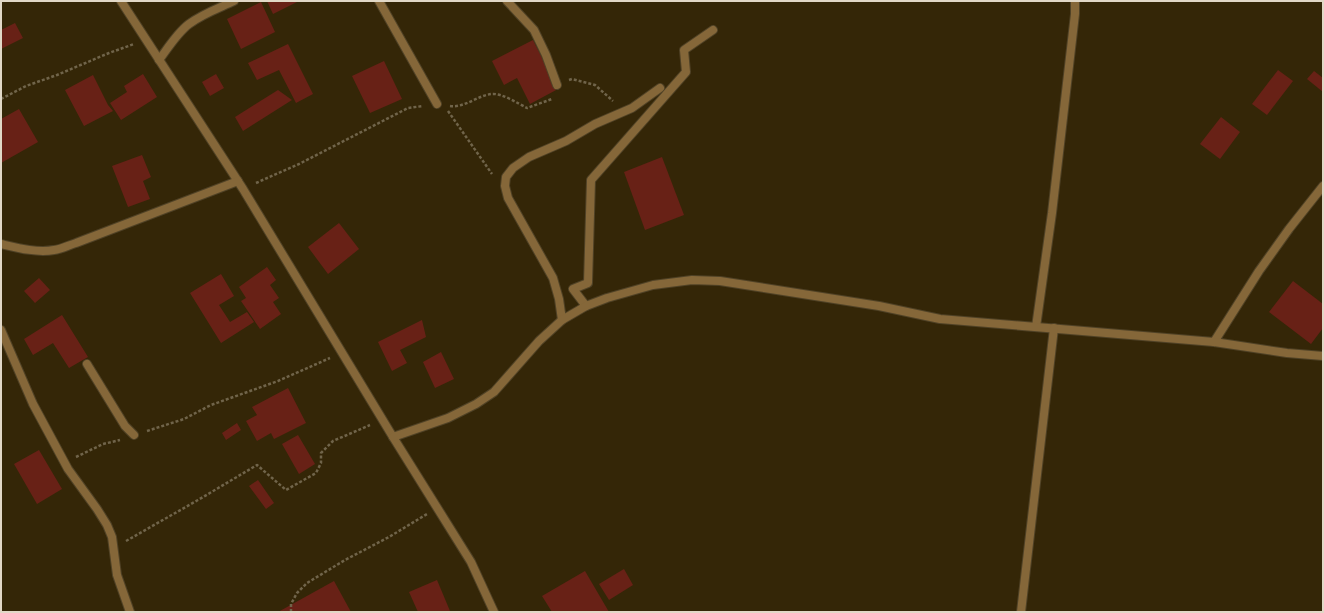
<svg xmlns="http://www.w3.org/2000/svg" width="1324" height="613" viewBox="0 0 1324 613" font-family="Arial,sans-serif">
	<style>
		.building { fill: #682116 }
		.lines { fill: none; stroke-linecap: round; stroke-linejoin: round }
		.service-casing { stroke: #504226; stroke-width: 10 }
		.minor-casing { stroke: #504226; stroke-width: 10 }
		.path { stroke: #70644a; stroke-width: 2.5; stroke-dasharray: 3 2; stroke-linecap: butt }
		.service { stroke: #856739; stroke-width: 8 }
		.minor { stroke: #856739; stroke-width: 8 }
	</style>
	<rect width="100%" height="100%" fill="#342607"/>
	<g class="building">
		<polygon points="267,1 299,1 273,14"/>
		<polygon points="261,2 275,32 241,49 227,19"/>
		<polygon points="15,23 23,38 1,49 1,30"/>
		<polygon points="533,40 558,89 530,104 517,78 504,85 492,61"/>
		<polygon points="288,44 313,94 296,103 279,70 257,80 248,63"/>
		<polygon points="384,61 402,99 370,113 352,76"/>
		<polygon points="1278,70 1293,81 1267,115 1252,104"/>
		<polygon points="1314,71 1323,78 1323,92 1307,79"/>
		<polygon points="143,74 157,97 121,120 110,103 127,92 124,86"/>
		<polygon points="216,74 224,88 210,96 202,82"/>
		<polygon points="93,75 108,105 113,111 84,126 65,90"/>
		<polygon points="278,90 292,100 243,131 235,117"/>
		<polygon points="19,109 38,142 1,163 1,119"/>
		<polygon points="1221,117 1240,132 1220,159 1200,144"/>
		<polygon points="142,155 151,177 143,181 150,199 128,207 112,166"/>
		<polygon points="662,157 684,215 645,230 624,172"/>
		<polygon points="339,223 359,249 328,274 308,247"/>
		<polygon points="267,267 276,280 270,285 279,298 273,302 281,314 260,329 241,301 246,298 239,287"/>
		<polygon points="221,274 234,296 219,305 230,322 247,312 254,322 221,343 190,293"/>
		<polygon points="39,278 50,290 35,303 24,291"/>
		<polygon points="1293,281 1323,304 1323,328 1311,344 1269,312"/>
		<polygon points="62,315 88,357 69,368 53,343 33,355 24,339"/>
		<polygon points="422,320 426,337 400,350 407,363 392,371 378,342"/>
		<polygon points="441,352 454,379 435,388 423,362"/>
		<polygon points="288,388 306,423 274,439 271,433 257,441 246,421 257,415 252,407"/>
		<polygon points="237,423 241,430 226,440 222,433"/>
		<polygon points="298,435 315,464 299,474 282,444"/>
		<polygon points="39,450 62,489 37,504 14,464"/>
		<polygon points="258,480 274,503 266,509 249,486"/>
		<polygon points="624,569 633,585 609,600 599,584"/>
		<polygon points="585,571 609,612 552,612 542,596"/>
		<polygon points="437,580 450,611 447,612 418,612 409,592"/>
		<polygon points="334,581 351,612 278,612"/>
	</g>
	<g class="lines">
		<defs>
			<polyline id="service" points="87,364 125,426 134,435"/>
			<g id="minor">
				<polyline points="121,1 243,189 393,437 471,562 494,612"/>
				<polyline points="379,1 437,104"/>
				<polyline points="507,1 534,30 546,55 557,85"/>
				<path d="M159 60C168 48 177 33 189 24 202 14 219 8 234 1"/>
				<path d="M1 244C18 248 37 253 54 250 62 249 69 245 76 243L238 181"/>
				<polyline points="586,306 573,289 588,283 591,180 686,72 684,50 713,30"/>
				<polyline points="562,320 559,299 553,278 508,198 505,186 506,177 513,168 529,157 566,141 595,124 632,108 660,88"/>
				<polyline points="1036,327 1052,213 1075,14 1075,1"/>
				<polyline points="1,330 33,404 68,469 97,509 107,525 112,537 117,575 130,612"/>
				<polyline points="1214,342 1259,271 1289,229 1323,186"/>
				<polyline points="393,437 448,418 476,404 494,392 539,341 562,320 586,306 607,298 653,285 692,280 720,281 879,306 940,319 1214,342 1287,353 1323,356"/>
				<polyline points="1021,612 1054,328"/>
			</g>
		</defs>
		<use href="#service" class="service-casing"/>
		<use href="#minor" class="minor-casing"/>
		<g class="path">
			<polyline points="569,80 572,79 595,85 613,101"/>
			<polyline points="1,99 26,86 57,75 109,53 134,44"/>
			<path d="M450 106C465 108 478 95 492 94 502 93 519 104 527 108L552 99"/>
			<polyline points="448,111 492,174"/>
			<polyline points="256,183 299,164 408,108 423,106"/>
			<polyline points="147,431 184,419 211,405 278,381 330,358"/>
			<polyline points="76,457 103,444 120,440"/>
			<polyline points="126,541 198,500 257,465 286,490 316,473 321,463 321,453 333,441 370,425"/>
			<polyline points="291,612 291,604 297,593 307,583 345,560 389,537 427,514"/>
		</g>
		<use href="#service" class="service"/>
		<use href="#minor" class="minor"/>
	</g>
	<rect width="1324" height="613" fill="none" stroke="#e1d8c7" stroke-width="4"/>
</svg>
